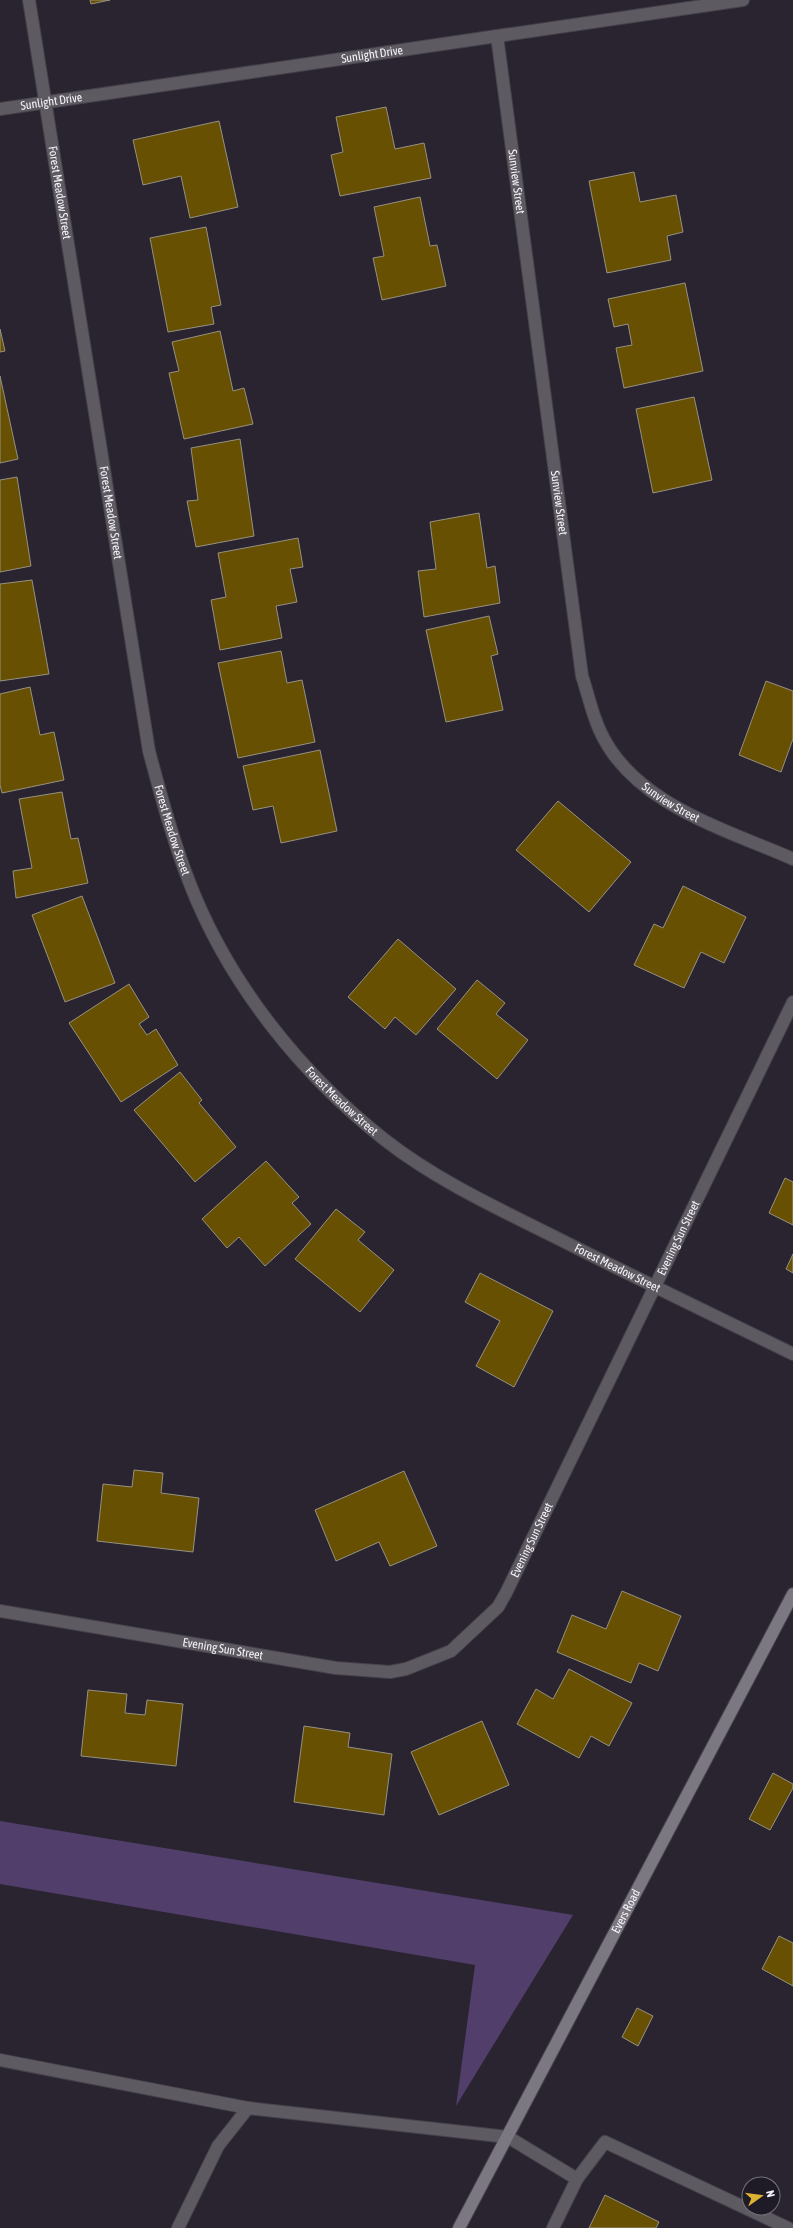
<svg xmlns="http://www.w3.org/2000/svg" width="793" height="2228" viewBox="0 0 793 2228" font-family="'Asap Condensed',sans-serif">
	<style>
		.green { fill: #513e6b }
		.building { fill: #685003; stroke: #969182 }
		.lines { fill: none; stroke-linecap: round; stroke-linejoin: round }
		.lane-casing { stroke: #46414c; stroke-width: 14 }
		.street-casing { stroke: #46414c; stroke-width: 14 }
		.secondary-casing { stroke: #46414c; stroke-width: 14 }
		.lane { stroke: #5d5b61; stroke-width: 12 }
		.street { stroke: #5d5b61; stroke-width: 12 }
		.secondary { stroke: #7b7881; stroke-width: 12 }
		.labels { text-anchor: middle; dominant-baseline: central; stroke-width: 4; stroke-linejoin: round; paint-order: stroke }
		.street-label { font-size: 12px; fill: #f6f3fa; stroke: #1f1b26 }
	</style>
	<rect width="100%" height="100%" fill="#292430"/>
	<polygon class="green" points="0,1821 573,1915 456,2106 475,1965 0,1884"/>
	<g class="building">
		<polygon points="90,0 110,0 91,4"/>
		<polygon points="386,107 395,149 424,143 431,178 340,196 331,155 343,152 336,117"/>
		<polygon points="219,121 238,207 190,218 181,176 143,185 133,140"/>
		<polygon points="634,172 640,202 676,195 683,232 667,236 671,260 607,273 589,181"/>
		<polygon points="420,197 430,246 437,245 446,286 382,300 373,258 384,256 374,207"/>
		<polygon points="206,227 221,305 211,307 214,324 168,332 150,238"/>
		<polygon points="685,283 703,371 624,388 616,348 632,345 628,324 614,327 608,299"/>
		<polygon points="0,329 5,351 0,352"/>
		<polygon points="220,331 233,391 244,388 253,424 184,439 169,373 179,371 172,342"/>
		<polygon points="0,376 18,459 0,463"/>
		<polygon points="694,397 712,480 653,493 636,409"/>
		<polygon points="240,439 254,536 196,547 187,501 198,500 191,448"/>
		<polygon points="17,477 31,566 0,572 0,480"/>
		<polygon points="479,513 487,568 495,566 500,603 424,617 418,571 436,569 430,522"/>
		<polygon points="298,538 303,567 290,569 297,602 276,606 282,638 220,650 211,600 226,597 218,553"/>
		<polygon points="32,580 49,674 0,681 0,584"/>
		<polygon points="489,616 498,654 491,656 503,710 446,722 426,630"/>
		<polygon points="281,651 287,683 302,680 315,742 238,758 218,663"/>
		<polygon points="766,681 793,691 793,739 781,772 739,755"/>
		<polygon points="30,687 40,735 54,732 64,780 2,793 0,785 0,694"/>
		<polygon points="320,750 337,831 281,843 273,806 253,810 243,766"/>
		<polygon points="62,792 71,839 78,838 88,883 16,898 13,871 32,868 19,799"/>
		<polygon points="558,801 631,862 589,912 516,850"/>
		<polygon points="683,886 746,917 724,963 701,952 684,988 634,965 654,924 663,928"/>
		<polygon points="82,896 115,983 65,1002 32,915"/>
		<polygon points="398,939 456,989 416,1035 395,1017 385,1029 348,997"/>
		<polygon points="477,980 505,1003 496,1014 528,1040 497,1079 437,1029"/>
		<polygon points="129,984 149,1017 139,1024 147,1035 156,1029 178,1065 121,1102 69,1023"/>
		<polygon points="180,1072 202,1100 199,1103 236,1147 195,1182 134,1110"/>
		<polygon points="266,1161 299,1197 292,1203 311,1224 265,1266 239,1237 227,1248 202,1219"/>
		<polygon points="785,1178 793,1182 793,1225 769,1213"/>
		<polygon points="336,1209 365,1232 358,1240 394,1270 360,1312 295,1259"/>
		<polygon points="793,1254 793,1273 786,1269"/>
		<polygon points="480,1273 553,1311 514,1387 476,1366 500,1321 465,1302"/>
		<polygon points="134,1470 163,1473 161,1493 199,1498 193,1552 97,1541 103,1484 132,1487"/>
		<polygon points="404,1471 437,1546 390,1566 379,1542 336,1561 315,1510"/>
		<polygon points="622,1591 681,1616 658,1671 639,1663 631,1683 557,1652 572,1615 606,1629"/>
		<polygon points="569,1669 632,1703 609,1746 591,1736 579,1758 517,1724 536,1689 553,1699"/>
		<polygon points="88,1690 127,1694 125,1713 145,1715 147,1700 183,1704 176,1766 81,1756"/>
		<polygon points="482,1721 509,1785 439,1815 411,1752"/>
		<polygon points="304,1726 350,1733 348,1747 392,1754 384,1815 294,1802"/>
		<polygon points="773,1773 793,1784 793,1788 770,1830 749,1819"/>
		<polygon points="779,1936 793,1943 793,1986 762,1969"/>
		<polygon points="637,2008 653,2016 638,2046 622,2037"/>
		<polygon points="605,2195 659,2222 656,2228 589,2228"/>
	</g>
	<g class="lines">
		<defs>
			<g id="lane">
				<polyline points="508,2137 577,2179 605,2142 788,2228"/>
				<polyline points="553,2228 577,2179"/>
			</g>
			<g id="street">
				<path id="s1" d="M29 0 149 751C161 796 173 841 190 884 229 984 301 1074 385 1140 436 1180 497 1208 555 1237 634 1277 713 1315 793 1354"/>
				<path id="s2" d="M497 36 582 676C588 694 592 714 600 731 633 804 725 829 793 859"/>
				<path id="s3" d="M0 109 743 0"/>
				<path id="s4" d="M0 1611 336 1668 390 1672 406 1669 451 1651 498 1607 506 1593 793 1002"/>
				<polyline points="0,2060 248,2108"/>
				<polyline points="178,2228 218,2146 248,2108 508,2137"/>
			</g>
			<g id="secondary">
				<path id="s5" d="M459 2228 793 1594"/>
			</g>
		</defs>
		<use href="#lane" class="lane-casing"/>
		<use href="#street" class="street-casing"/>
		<use href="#secondary" class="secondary-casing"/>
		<use href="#lane" class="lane"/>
		<use href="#street" class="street"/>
		<use href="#secondary" class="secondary"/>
	</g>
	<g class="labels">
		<g class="street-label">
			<text stroke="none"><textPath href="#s3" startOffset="376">Sunlight Drive</textPath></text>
			<text stroke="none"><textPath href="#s3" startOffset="52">Sunlight Drive</textPath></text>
			<text stroke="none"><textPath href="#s2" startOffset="147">Sunview Street</textPath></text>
			<text stroke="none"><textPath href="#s1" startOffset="195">Forest Meadow Street</textPath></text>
			<text stroke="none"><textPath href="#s2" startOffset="471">Sunview Street</textPath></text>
			<text stroke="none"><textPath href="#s1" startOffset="519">Forest Meadow Street</textPath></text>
			<text stroke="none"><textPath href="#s2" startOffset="806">Sunview Street</textPath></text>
			<text stroke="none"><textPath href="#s1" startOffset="843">Forest Meadow Street</textPath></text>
			<text stroke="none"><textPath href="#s1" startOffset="1167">Forest Meadow Street</textPath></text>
			<text stroke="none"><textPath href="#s4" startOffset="935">Evening Sun Street</textPath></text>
			<text stroke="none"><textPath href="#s1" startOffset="1491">Forest Meadow Street</textPath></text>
			<text stroke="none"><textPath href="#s4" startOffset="599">Evening Sun Street</textPath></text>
			<text stroke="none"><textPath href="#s4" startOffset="226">Evening Sun Street</textPath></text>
			<text stroke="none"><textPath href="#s5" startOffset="358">Evers Road</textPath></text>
		</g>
	</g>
	<g transform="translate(761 2196) rotate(76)"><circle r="19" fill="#1f1b26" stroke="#75717b"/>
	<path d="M0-3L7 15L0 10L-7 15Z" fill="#dcb233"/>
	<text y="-6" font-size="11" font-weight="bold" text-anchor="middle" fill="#f6f3fa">N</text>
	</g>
</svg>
